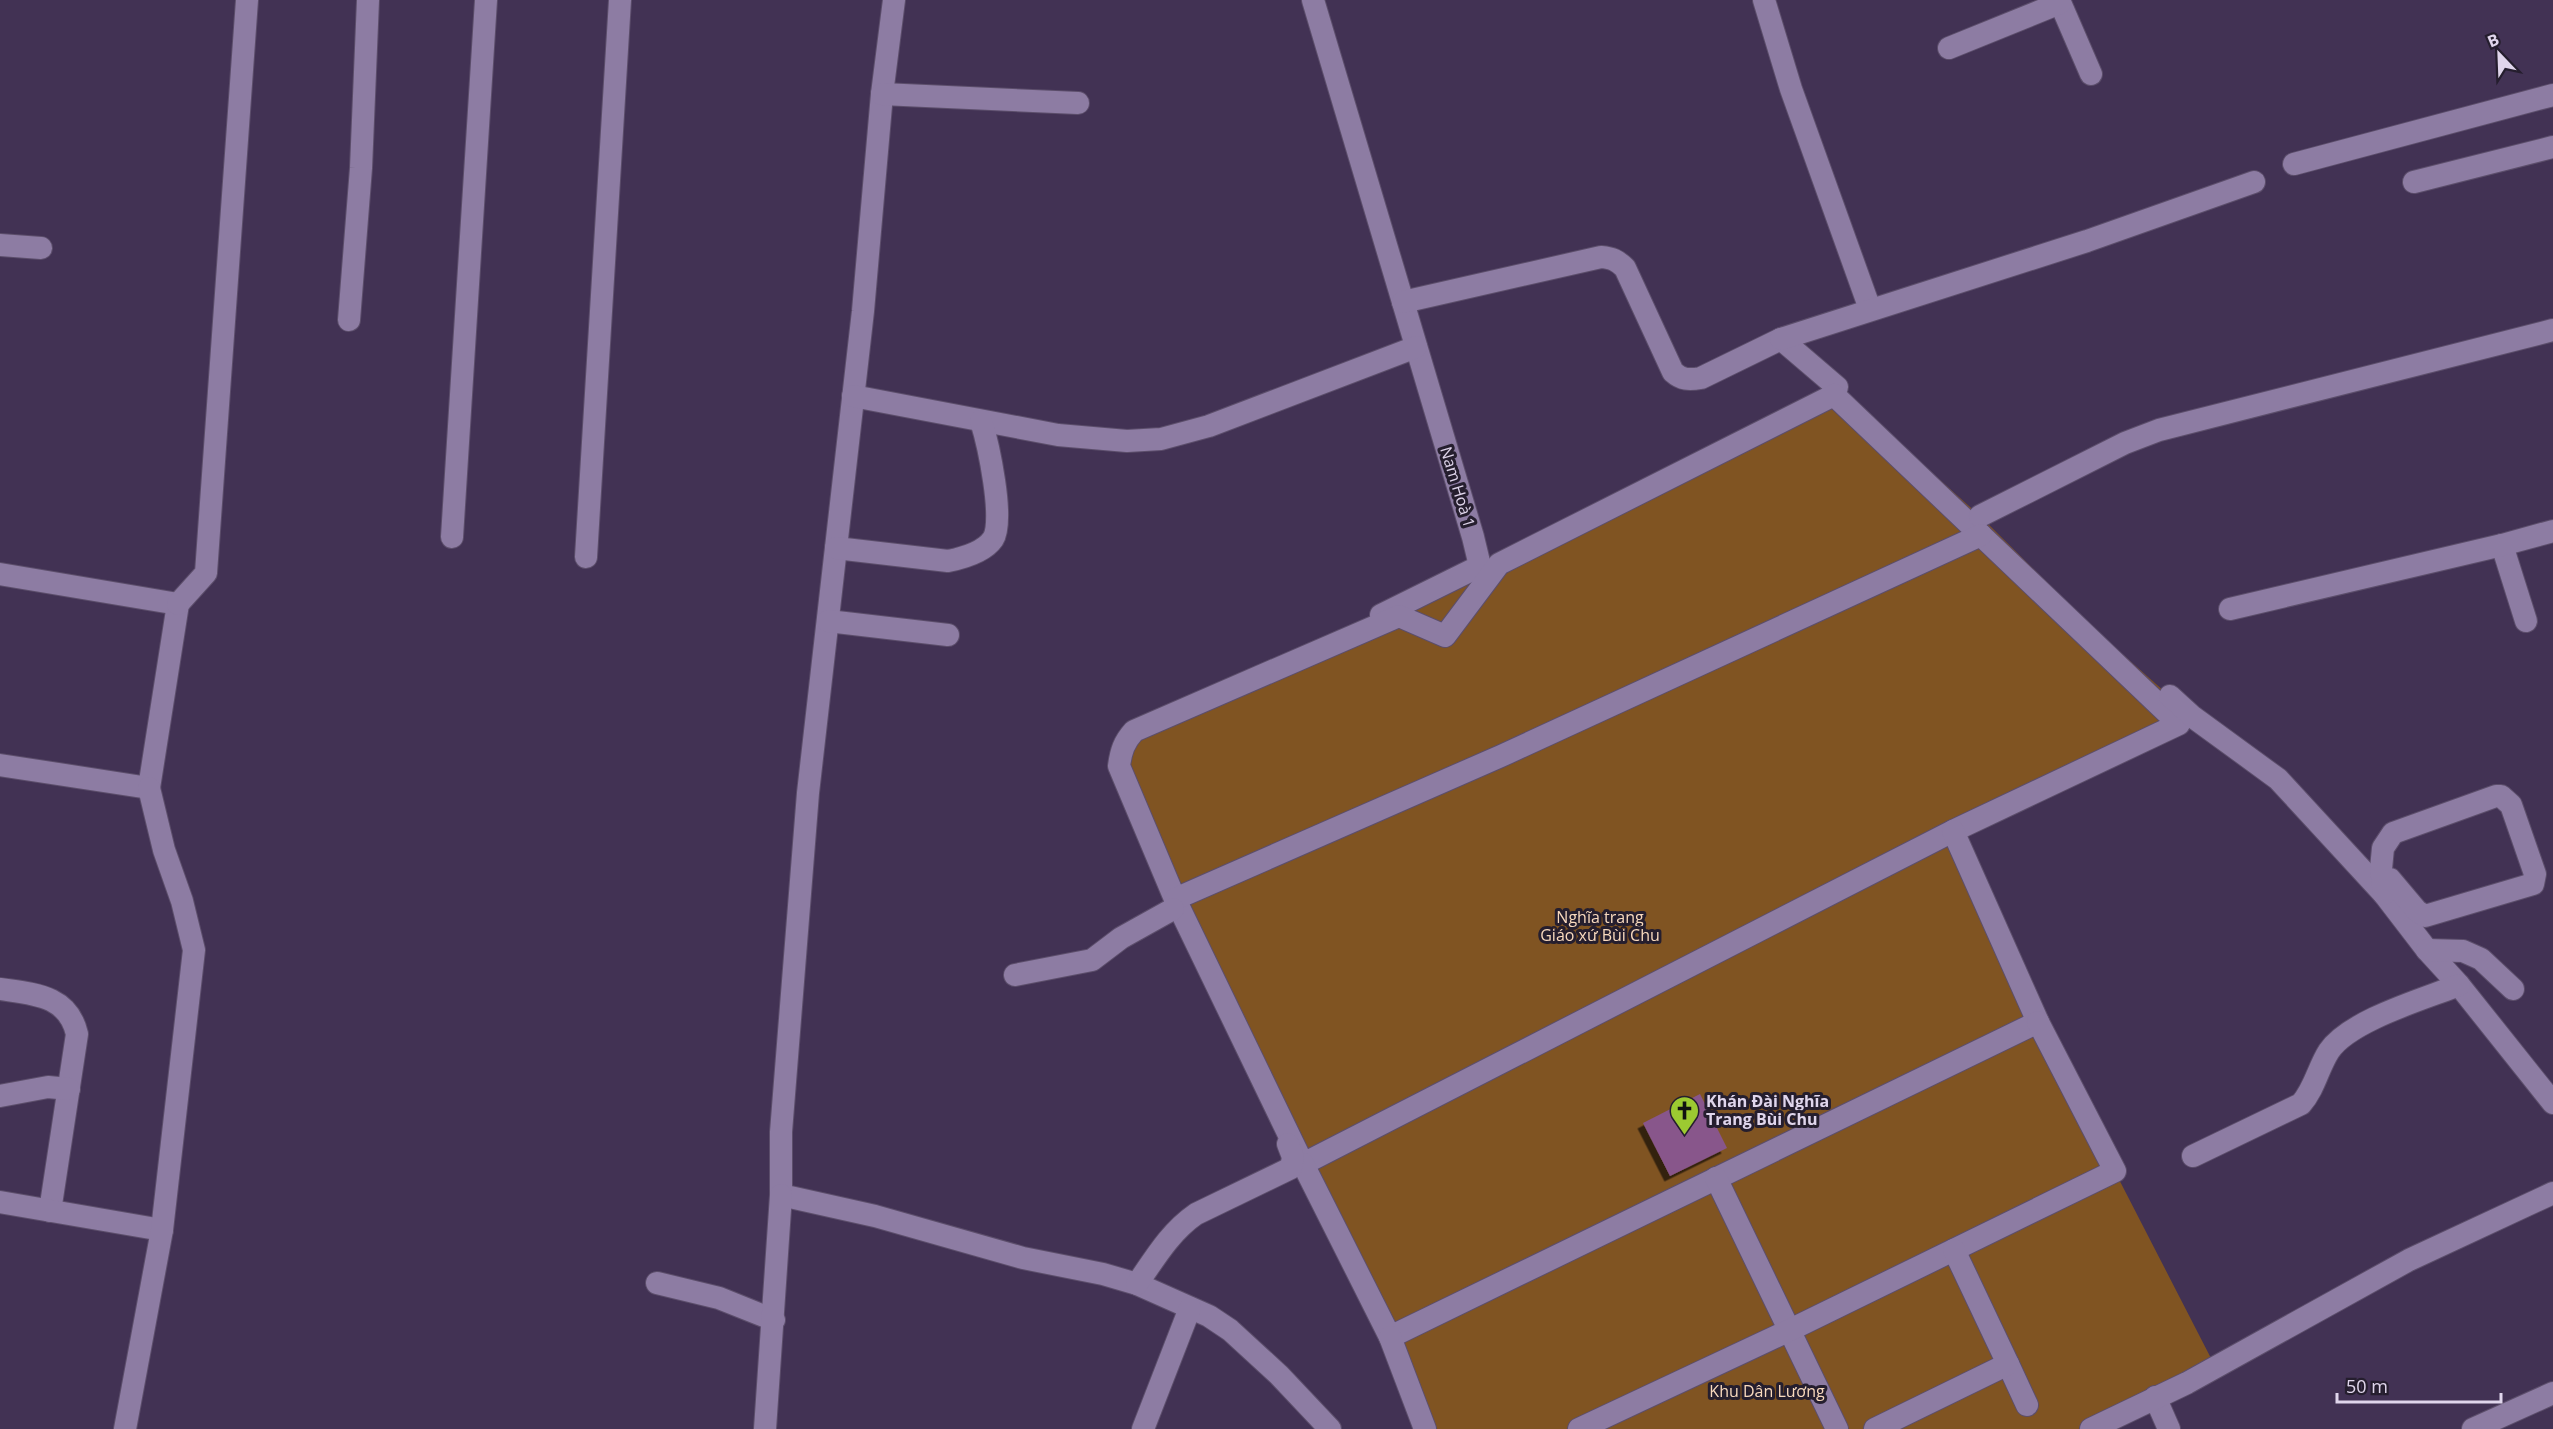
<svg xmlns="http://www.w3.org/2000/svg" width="2553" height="1429" viewBox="0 0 2553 1429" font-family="'Open Sans',sans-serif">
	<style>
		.green { fill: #805422 }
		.building { fill: #88568b; filter: url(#shadow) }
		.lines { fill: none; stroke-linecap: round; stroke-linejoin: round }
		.minor-casing { stroke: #5c4e6b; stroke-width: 24 }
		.minor { stroke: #8d7ca3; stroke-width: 22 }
		.labels { text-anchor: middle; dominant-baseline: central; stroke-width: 6; stroke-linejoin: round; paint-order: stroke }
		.street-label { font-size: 16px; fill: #e0d6ec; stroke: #251e2e }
		.park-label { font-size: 16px; fill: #f9dabe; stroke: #251e2e }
		.poi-label { font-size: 16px; font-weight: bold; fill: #e0d6ec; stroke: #251e2e; text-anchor: start }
	</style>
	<defs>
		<filter id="shadow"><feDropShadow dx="-5.5" dy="5.5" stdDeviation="0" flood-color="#0009"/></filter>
	</defs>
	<rect width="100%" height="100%" fill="#423254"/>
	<polygon class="green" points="1837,387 1980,516 2092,627 2193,717 1961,833 2038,1022 2215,1366 2081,1429 1425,1429 1112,765 1131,728 1429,592"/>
	<polygon class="building" points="1700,1094 1727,1148 1670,1176 1643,1123"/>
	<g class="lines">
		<defs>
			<g id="minor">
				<polyline points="894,0 882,94 863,311 808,793 781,1132 781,1195 875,1216 1023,1258 1103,1274 1137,1284 1209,1316 1230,1330 1279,1375 1330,1429"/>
				<polyline points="1313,0 1473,537 1480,566 1381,615"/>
				<polyline points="1764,0 1791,89 1870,309"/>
				<polyline points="2059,0 2091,74"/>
				<polyline points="1949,48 2060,3"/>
				<polyline points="882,94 1078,103"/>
				<polyline points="2294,164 2553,95"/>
				<polyline points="2414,182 2553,147"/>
				<polyline points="0,245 41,248"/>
				<path d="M1403 302 1601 257C1612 258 1617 260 1625 268L1673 372C1682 380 1689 380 1701 378L1781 339 1837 387"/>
				<polyline points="349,320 361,168 368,0"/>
				<polyline points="1781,339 2087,241 2254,182"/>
				<path d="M1834 395 2179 724 1953 831 1303 1164 1175 899 1119 766C1121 751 1124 742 1134 731L1399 616 1445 636 1499 564Z"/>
				<polyline points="853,396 1058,435 1127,441 1161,439 1209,426 1416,347"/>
				<polyline points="1980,516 2125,443 2159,430 2553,330"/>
				<polyline points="452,537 486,0"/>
				<polyline points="2502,545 2526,621"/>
				<path d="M836 548 948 561C963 558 984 552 993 539 1005 520 988 443 981 421"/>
				<polyline points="586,557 620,0"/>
				<polyline points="0,574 178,604 149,788 0,765"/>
				<polyline points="178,604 206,573 247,0"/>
				<polyline points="2230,609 2502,545 2553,531"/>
				<polyline points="828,621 948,635"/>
				<polyline points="2170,696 2193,717 2278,779 2384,894 2427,950 2459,985 2553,1103"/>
				<polyline points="2384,894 2381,869 2383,848 2393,833 2496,796 2501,796 2511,805 2535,874 2533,884 2425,916 2417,911 2390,879"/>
				<polyline points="1175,899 1501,756 1981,535"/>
				<polyline points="2427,950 2463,951 2481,959 2513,989"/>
				<polyline points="1015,975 1092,960 1121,938 1173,909"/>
				<path d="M0 989C34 994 68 995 77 1034L50 1211"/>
				<polyline points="0,1096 48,1087 69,1089"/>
				<path d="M2193 1156 2301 1104C2315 1088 2318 1068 2329 1051 2350 1020 2424 999 2459 985"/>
				<polyline points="1303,1164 1390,1337 2038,1022 1953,831"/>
				<polyline points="1716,1178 1837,1429"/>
				<polyline points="0,1202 162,1230"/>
				<polyline points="657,1283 719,1298 774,1320"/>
				<path d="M1137 1284C1155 1258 1170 1232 1196 1214L1291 1168 1293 1157 1288 1144"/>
				<polyline points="1390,1337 1425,1429"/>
				<polyline points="2008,1364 2027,1405"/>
				<polyline points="2155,1397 2169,1429"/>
				<polyline points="125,1429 162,1230 194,950 182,901 164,850 149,788"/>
				<polyline points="765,1429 781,1195"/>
				<polyline points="1143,1429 1190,1308"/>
				<polyline points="1579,1429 1790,1330 2115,1171 2038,1022"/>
				<polyline points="1875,1429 2008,1364 1954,1250"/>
				<polyline points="2091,1429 2187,1383 2409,1260 2553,1193"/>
				<polyline points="2473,1429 2553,1393"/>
			</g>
		</defs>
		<use href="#minor" class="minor-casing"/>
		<use href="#minor" class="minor"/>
	</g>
	<defs>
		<symbol id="church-pin" viewBox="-11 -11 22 30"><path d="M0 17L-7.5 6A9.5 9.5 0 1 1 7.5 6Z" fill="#9cca31" stroke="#251e2e"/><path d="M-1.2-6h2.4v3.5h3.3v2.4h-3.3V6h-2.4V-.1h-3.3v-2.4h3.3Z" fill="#111"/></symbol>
	</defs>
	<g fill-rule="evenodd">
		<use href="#church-pin" x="1668" y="1094" width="33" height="45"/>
	</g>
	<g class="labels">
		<g class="street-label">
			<text transform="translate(1458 487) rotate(73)">Nam Hoà 1</text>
		</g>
		<g class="park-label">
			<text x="1600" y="917">Nghĩa trang<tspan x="1600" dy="18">Giáo xứ Bùi Chu</tspan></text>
			<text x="1767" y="1391">Khu Dân Lương</text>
		</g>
		<g class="poi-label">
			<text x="1706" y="1101">Khán Đài Nghĩa<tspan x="1706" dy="18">Trang Bùi Chu</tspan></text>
		</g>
	</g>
	<g transform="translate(2499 54) rotate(337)" stroke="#251e2e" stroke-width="4.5" paint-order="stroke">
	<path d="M0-4.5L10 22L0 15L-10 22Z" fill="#e0d6ec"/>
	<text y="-9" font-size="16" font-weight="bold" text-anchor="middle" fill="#e0d6ec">B</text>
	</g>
	<path d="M2337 1393v9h164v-9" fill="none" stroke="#e0d6ec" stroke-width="3"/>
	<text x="2346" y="1393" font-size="18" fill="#e0d6ec" stroke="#251e2e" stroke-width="4.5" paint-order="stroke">50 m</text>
</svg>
